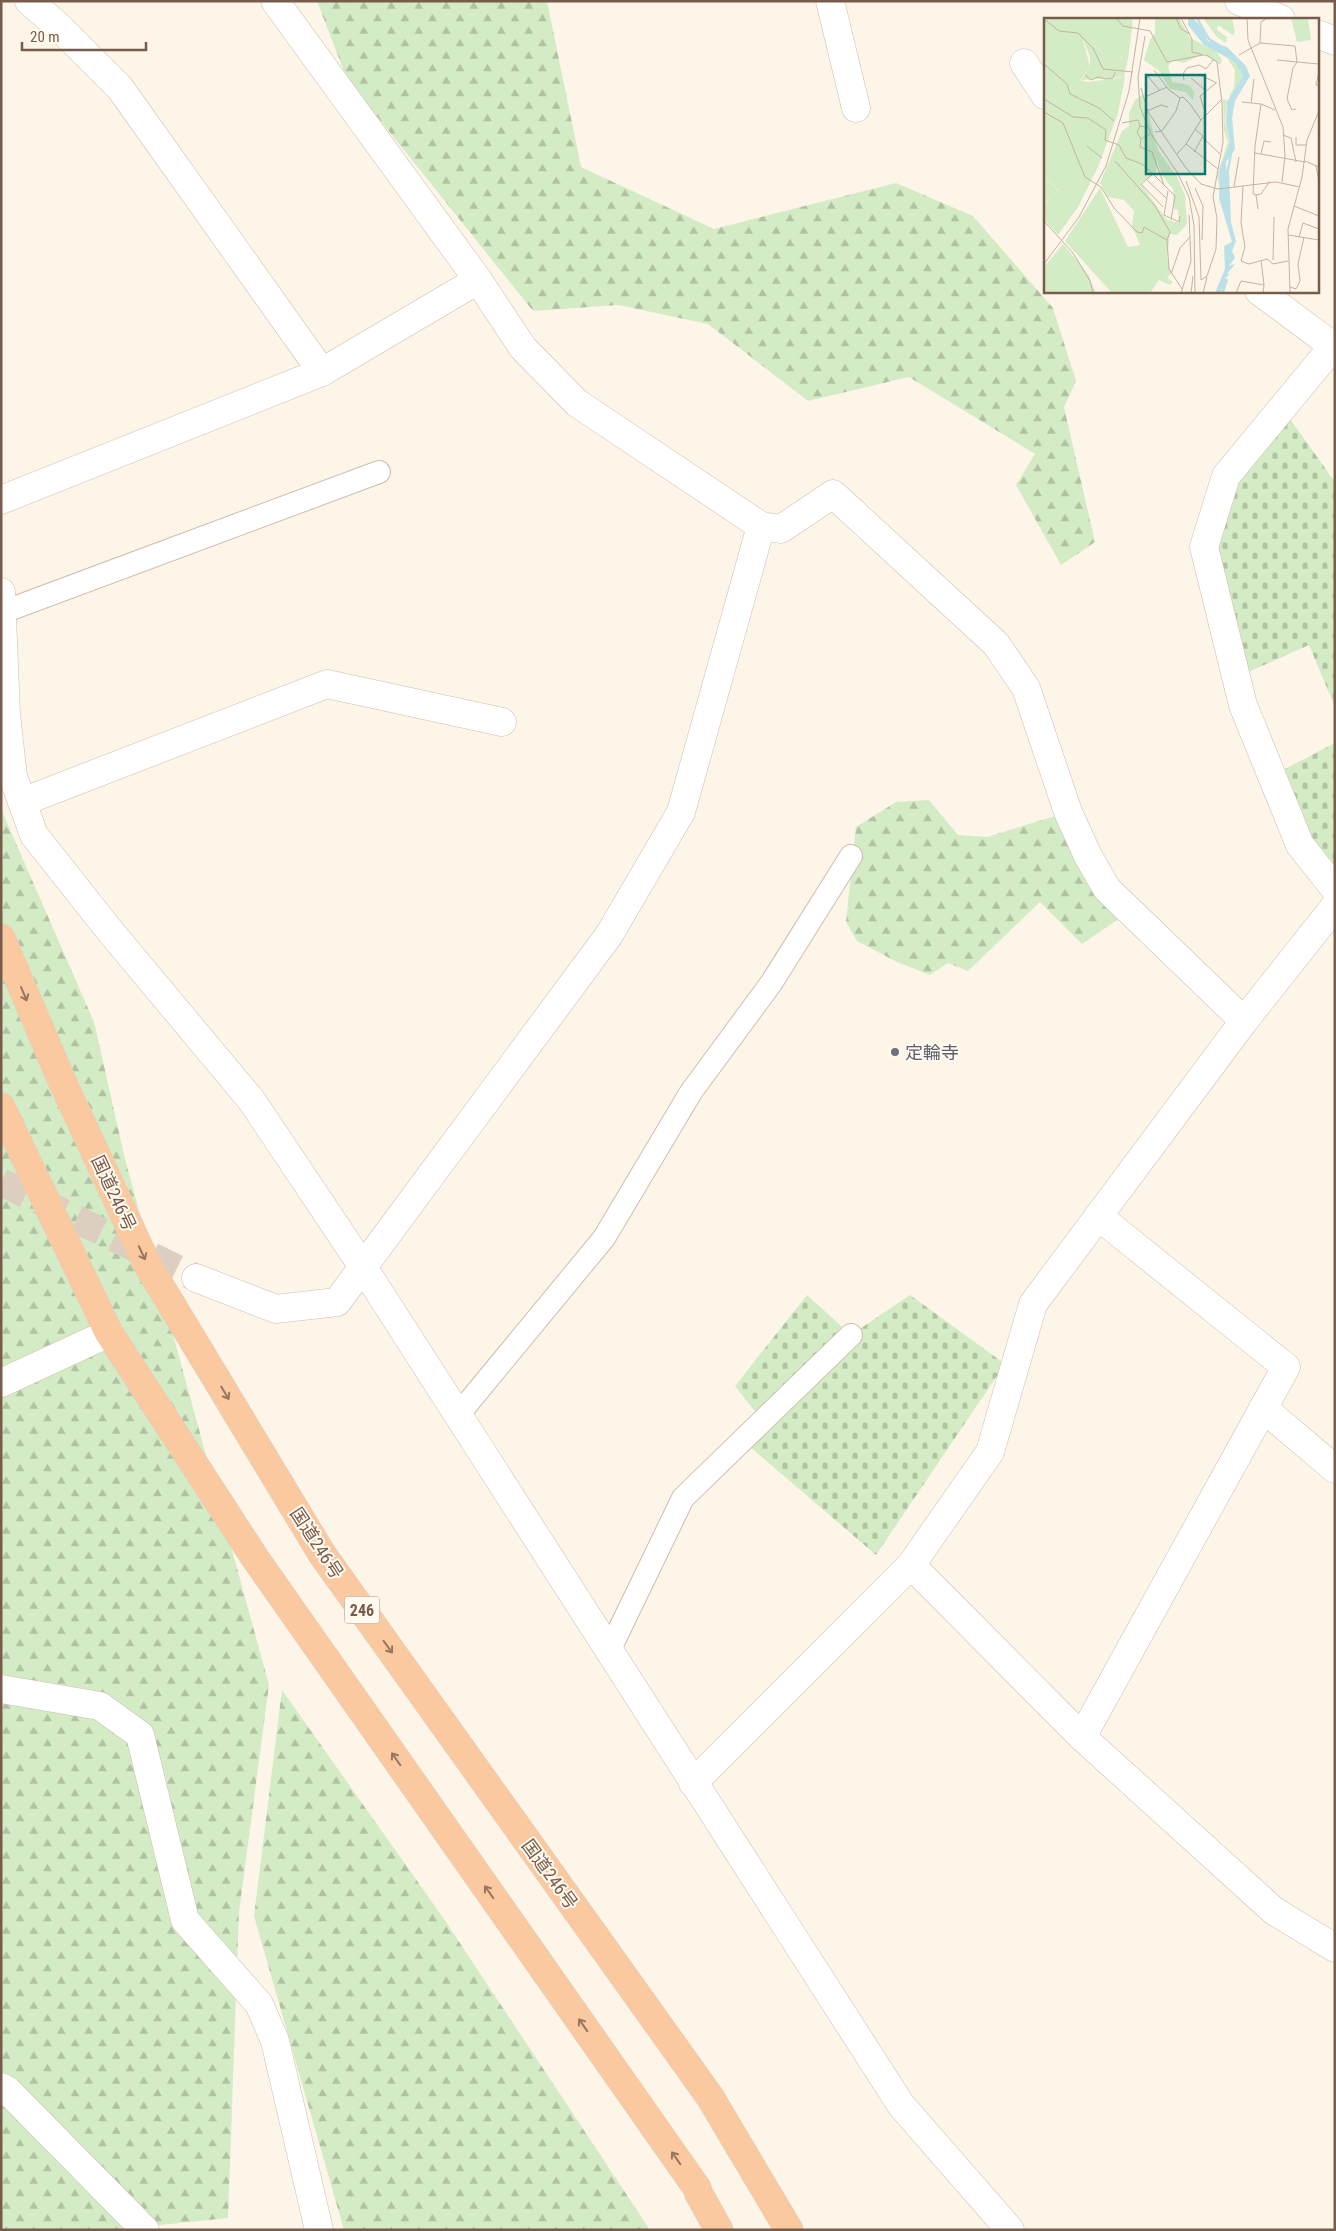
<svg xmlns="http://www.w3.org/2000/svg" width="1336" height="2231" viewBox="0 0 1336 2231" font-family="'Roboto Condensed','Noto Sans JP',sans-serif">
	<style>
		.forest { fill: url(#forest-firs) }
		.cemetery { fill: url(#cemetery-stones) }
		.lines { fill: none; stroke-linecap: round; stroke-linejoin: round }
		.minor-tunnel { stroke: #dccfc1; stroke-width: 28; stroke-dasharray: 28 14; stroke-linecap: butt }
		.service-casing { stroke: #cfbdad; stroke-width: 24 }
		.minor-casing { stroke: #cfbdad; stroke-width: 29 }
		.tertiary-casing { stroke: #cfbdad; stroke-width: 29 }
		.trunk-casing { stroke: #d9d1cd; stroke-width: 29 }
		.service { stroke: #fff; stroke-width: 22 }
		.minor { stroke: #fff; stroke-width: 28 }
		.tertiary { stroke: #fff; stroke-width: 28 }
		.trunk { stroke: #fac99f; stroke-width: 28 }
		.oneway { stroke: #987760 }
		.worship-dot { fill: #6b7280; stroke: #fff9ef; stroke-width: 2 }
		.labels { text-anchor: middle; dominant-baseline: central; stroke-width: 4; stroke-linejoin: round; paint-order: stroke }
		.shield { fill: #fff9ef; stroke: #a08b7c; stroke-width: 1 }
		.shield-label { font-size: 16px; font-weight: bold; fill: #785c4b }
		.worship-label { font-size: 18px; fill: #5b616d; stroke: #fff9ef; text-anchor: start }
		.street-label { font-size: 18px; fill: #785c4b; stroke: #fff9ef }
		.inset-river { fill: none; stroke: #bce0e8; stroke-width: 2.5 }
		.inset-road { fill: none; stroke: #c4b3a4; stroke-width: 1 }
		.view { fill: #0f766e; fill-opacity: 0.15; stroke: #0f766e; stroke-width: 2.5 }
		.inset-edge { fill: none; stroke: #785c4b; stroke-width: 2.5 }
	</style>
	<defs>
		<pattern id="forest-firs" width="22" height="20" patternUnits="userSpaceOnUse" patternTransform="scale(1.25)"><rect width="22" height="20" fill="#d4ecc6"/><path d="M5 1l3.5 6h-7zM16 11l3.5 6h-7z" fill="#b1c2a3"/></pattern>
		<pattern id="cemetery-stones" width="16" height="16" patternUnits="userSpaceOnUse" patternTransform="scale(1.25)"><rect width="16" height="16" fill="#d4ecc6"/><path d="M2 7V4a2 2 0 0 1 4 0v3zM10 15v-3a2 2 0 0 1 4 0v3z" fill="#b1c2a3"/></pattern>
	</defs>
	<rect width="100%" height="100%" fill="#fdf5e8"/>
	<g class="forest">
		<polygon points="317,1 547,1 581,167 714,229 896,183 973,216 1053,308 1076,381 1064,407 1095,542 1061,565 1016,485 1035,454 909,377 808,401 708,324 618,305 533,311 347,79"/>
		<polygon points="929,800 958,835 987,837 1068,812 1117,920 1082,944 1040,902 968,971 948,963 930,975 897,962 857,941 846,922 856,827 896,802"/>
		<polygon points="1,809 94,1022 126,1163 269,1685 239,1912 228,2218 112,2230 1,2230"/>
		<polygon points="282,1690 444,1919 650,2230 344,2230 254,1916"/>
	</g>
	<g class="cemetery">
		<polygon points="1290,419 1335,482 1335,707 1309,645 1244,674 1212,549 1226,476"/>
		<polygon points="1335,743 1335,879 1309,856 1283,770"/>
		<polygon points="807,1295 851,1335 910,1295 1005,1364 876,1555 742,1440 756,1413 735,1386"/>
	</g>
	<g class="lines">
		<polyline class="minor-tunnel" points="1,1182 196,1278"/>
		<defs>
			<g id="service">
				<polyline points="3,612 379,472"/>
				<polyline points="458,1415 604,1238 691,1092 772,982 851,856"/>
				<polyline points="609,1651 683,1498 851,1335"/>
			</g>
			<g id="minor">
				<polyline points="29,1 57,25 120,88 322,372"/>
				<polyline points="830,1 856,108"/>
				<polyline points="1239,1 1281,19"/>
				<polyline points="1317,34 1335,41"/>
				<polyline points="1024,63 1045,95"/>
				<polyline points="1259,291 1333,346"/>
				<polyline points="1335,344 1226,476 1204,547 1243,705 1300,845 1335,889"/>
				<polyline points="1,500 322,372 478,280"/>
				<polyline points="761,526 781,529 833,494 996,644 1026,688 1068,812 1088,856 1107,889 1244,1021"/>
				<polyline points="22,802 327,684 502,722"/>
				<polyline points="196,1278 276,1309 337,1302 363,1267 609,935 681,812 761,526 577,403 523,348 478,280 275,1"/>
				<polyline points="1,1383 109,1333"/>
				<polyline points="1263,1408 1335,1469"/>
				<polyline points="911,1565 990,1452 1033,1304 1244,1021 1335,906"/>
				<polyline points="1,1689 100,1706 140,1735 185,1920 259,2004 275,2041 319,2230"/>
				<polyline points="1082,1737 1286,1367 1098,1216"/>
				<polyline points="693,1783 911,1565 1082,1737 1274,1911 1335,1948"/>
				<polyline points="1,2087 8,2091 145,2230"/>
			</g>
			<polyline id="tertiary" points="1,592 6,714 13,777 34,835 110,931 252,1101 363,1267 901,2105 1010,2230"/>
			<g id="trunk">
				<polyline points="1,938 62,1081 147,1264 322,1554 710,2097 789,2230"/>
				<polyline points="1,1107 109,1333 255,1558 697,2188 699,2194 719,2230"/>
			</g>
		</defs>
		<use href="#service" class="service-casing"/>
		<use href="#minor" class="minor-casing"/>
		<use href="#tertiary" class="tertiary-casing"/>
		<use href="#trunk" class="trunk-casing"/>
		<use href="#service" class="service"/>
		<use href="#minor" class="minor"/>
		<use href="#tertiary" class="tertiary"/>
		<use href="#trunk" class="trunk"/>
	</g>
	<defs><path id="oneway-shaft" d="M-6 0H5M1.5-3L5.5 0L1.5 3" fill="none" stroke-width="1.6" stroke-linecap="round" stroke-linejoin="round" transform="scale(1.25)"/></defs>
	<g class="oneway">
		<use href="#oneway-shaft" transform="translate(24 994) rotate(67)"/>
		<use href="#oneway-shaft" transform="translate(142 1253) rotate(65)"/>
		<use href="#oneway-shaft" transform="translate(225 1393) rotate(59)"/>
		<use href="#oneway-shaft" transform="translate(388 1647) rotate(54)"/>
		<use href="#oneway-shaft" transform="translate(396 1759) rotate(-125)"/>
		<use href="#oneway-shaft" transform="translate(489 1892) rotate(-125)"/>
		<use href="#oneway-shaft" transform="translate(583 2025) rotate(-125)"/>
		<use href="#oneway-shaft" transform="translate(676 2158) rotate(-125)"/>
	</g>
	<circle class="worship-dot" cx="895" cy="1052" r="5"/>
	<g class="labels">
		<rect class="shield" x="344.5" y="1596.5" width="35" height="27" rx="4"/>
		<g class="shield-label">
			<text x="362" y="1610">246</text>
		</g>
		<g class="worship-label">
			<text x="905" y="1052">定輪寺</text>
		</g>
		<g class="street-label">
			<text transform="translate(114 1193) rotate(65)">国道246号</text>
			<text transform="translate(317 1543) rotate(57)">国道246号</text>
			<text transform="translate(550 1874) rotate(54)">国道246号</text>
		</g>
	</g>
	<g transform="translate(1044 18)">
		<rect width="275" height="275" fill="#fdf5e8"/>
		<path d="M247 0H264L267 22 253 24ZM39 21 51 28 66 43 85 36 80 59 37 62 46 49V39ZM183 40 192 44 199 58 183 84 190 69 191 52ZM0 107H8L12 114 0 147ZM0 157 15 174 0 184Z" fill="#d4ecc6"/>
		<path d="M0 0H89L85 36 66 43 51 28 39 22 46 49 36 62 44 64 81 59 74 95 54 149 34 189 14 217 0 201V185L15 173 0 157 4 124 12 114 8 107H0ZM111 0H135L146 20 172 33 178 42 176 47 160 36 139 45 129 42 124 48 128 64 145 67 150 74 149 82 142 74 126 71 115 53 100 42 106 22 111 15ZM159 0H188L191 14 189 17 174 7 173 12 183 19 182 25 173 19ZM99 76 114 132 133 159 141 177 143 206 133 217 126 216 123 239 127 255 123 260 129 264 125 267 115 262 106 275H68L21 223 56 170 84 229 96 227 88 208 90 193 80 182 64 179 56 165 78 113 85 108V95L91 82ZM113 142 117 156 129 171 130 191 134 192 135 205 123 202 96 165 112 155ZM179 81 183 82 181 103 186 125 177 148 175 169 173 158 184 124 180 113ZM19 226 44 256 52 275H0V249Z" fill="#d4ecc6" fill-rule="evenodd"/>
		<path d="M144 0H149L158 10 164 23 183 29 202 48 206 58 191 83 188 100 191 131 182 144 183 159 185 154 187 204 192 223 188 233 191 240 185 248 191 246 183 256H186L181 260 184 262 180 275H171L181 251 180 228 188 224 175 180 176 149 186 125 182 105 183 84 199 58 191 44 160 27 144 7Z" fill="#bce0e8"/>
		<path class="inset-river" d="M153 0 165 21 178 29M182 163 188 130"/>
		<path class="inset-road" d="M72 0 79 8 106 13 123 44 159 37M132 0 137 11 146 16M137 0 148 21V34L164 38 173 44 178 85 179 124 169 179 173 200 172 231 163 258 157 262M203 0 204 22 239 109 241 138 238 164M0 1 15 13 34 15 49 30 59 51 89 54M101 18 94 59 96 89 107 116 133 154 145 179 150 207 151 275M216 25 251 28 253 44 275 46M195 37 216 25 217 4 223 0M233 42 253 44 249 50 243 81 248 92 252 91M0 46 23 66 26 76 55 90 70 103M110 52 125 72 136 80 132 93 118 113 111 114M275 54 272 67H275M154 56 173 65M41 57 47 62 54 59 62 61 69 60 71 54M103 57 116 73M147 60 161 72M140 62 139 56 143 50 155 47 162 51 170 41M97 70 104 94 142 150 157 166 174 171 232 164 256 169M101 79 123 69M136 80 139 79 146 86 157 102M0 81 29 99 44 100 62 112 61 122 75 127 82 140 98 146 109 156M198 84 217 86M207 85 210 61M103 93 117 87 124 89M0 94 19 105 41 159 57 169 70 190 93 214 98 215 100 209 123 222 125 251 138 271M162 97 156 78 172 65M78 105 94 102 96 108 102 109M96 108 93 114 97 121 106 116M239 117 247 120 252 144M158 119 176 136M252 119V127H262M97 121 96 129 108 134 120 167 131 178 127 202M142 126 157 102 177 82M43 128 58 140M150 134 159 118 151 111M211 135 261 144M133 136 142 126 174 151M217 136 220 123 227 124M71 143 111 188 126 214 123 222M261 143 275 149M272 148 275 163M103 162 122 180M142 163 155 199 157 262M199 168 197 205 201 229 197 243 205 246 223 241 229 246 244 243M190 169 195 139M151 170 159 188 158 222M124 173 120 197 135 204 136 198M212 177 209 176 211 128 217 86 231 92M250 188 275 198M119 189 97 166 109 156 120 167M214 191 212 177 217 176 226 163M0 203 29 235 46 263 49 275M244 217 275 222M255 219 259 205 275 211M217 242 220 267M229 242 230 199M0 246 35 199 62 148 85 73 96 0M127 256 136 230 146 219M246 269 252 271 256 263 254 246 260 219M137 275 147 243 145 197M147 275 149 258M159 275 163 259M192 275 197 263 220 267 219 275M246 275 244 211 258 159 263 122 275 93"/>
		<path class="view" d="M102 57H161V156H102Z"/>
		<rect width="275" height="275" class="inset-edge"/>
	</g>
	<rect width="1336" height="2231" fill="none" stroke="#785c4b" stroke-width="5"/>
	<path d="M22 42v8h124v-8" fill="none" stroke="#785c4b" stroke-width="2.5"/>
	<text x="30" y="42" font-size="15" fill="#785c4b" stroke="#fff9ef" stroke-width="4" paint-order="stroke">20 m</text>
</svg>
